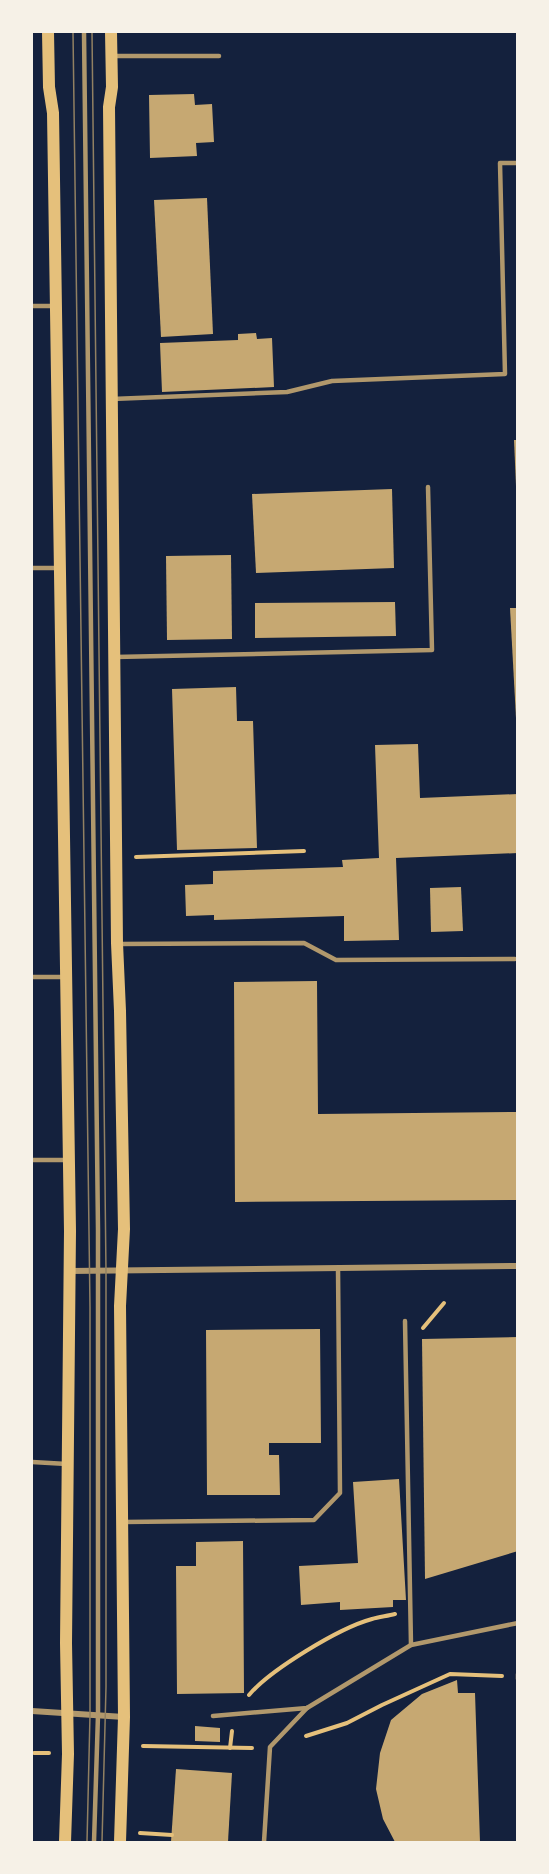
<svg xmlns="http://www.w3.org/2000/svg" width="549" height="1874" viewBox="0 0 549 1874" font-family="Literata,serif">
	<style>
		.building { fill: #c6a872 }
		.lines { fill: none; stroke-linecap: round; stroke-linejoin: round }
		.path { stroke: #e5c07b; stroke-width: 4 }
		.service { stroke: #b1986c; stroke-width: 4.5 }
		.minor { stroke: #b1986c; stroke-width: 6 }
		.secondary { stroke: #e5c07b; stroke-width: 12 }
		.tram { stroke: #918062; stroke-width: 1.5 }
	</style>
	<rect width="100%" height="100%" fill="#14213d"/>
	<g class="building">
		<polygon points="194,94 195,105 212,104 214,142 196,143 197,156 150,158 149,95"/>
		<polygon points="207,198 213,334 161,337 154,200"/>
		<polygon points="256,333 257,339 272,338 274,387 162,392 160,343 238,340 238,334"/>
		<polygon points="514,440 518,440 518,486 516,486"/>
		<polygon points="392,489 394,568 256,573 252,494"/>
		<polygon points="231,555 232,639 167,640 166,556"/>
		<polygon points="395,602 396,636 255,638 255,603"/>
		<polygon points="510,608 518,608 518,718 516,718"/>
		<polygon points="236,687 237,721 253,721 257,848 177,850 172,689"/>
		<polygon points="418,744 420,798 518,794 518,853 396,858 399,940 344,941 344,916 214,920 214,915 186,916 185,885 213,884 213,871 343,867 342,860 379,858 375,745"/>
		<polygon points="461,887 463,931 431,932 430,888"/>
		<polygon points="317,981 318,1114 518,1112 518,1200 235,1202 234,982"/>
		<polygon points="320,1329 321,1443 269,1443 269,1455 279,1455 280,1495 207,1495 206,1330"/>
		<polygon points="518,1337 518,1551 425,1579 422,1339"/>
		<polygon points="399,1479 406,1600 393,1600 393,1607 340,1610 340,1602 301,1605 299,1566 358,1563 353,1482"/>
		<polygon points="243,1541 244,1693 177,1694 176,1566 196,1566 196,1542"/>
		<polygon points="457,1680 458,1693 475,1693 480,1842 395,1842 383,1819 376,1789 380,1753 391,1720 422,1694"/>
		<polygon points="195,1726 220,1728 220,1742 195,1741"/>
		<polygon points="176,1769 232,1773 228,1842 171,1842"/>
	</g>
	<g class="lines">
		<g class="path">
			<polyline points="136,857 304,851"/>
			<polyline points="423,1328 444,1303"/>
			<path d="M249 1695C270 1670 339 1628 372 1619 379 1617 387 1616 395 1614"/>
			<polyline points="306,1736 347,1723 382,1705 450,1674 502,1676"/>
			<polyline points="143,1746 252,1748"/>
			<polyline points="230,1748 232,1731"/>
			<polyline points="34,1753 49,1753"/>
			<polyline points="140,1833 172,1835"/>
		</g>
		<g class="service">
			<polyline points="84,32 98,1230 98,1715 94,1842"/>
			<polyline points="114,56 219,56"/>
			<polyline points="32,306 56,306"/>
			<polyline points="112,399 287,392 332,381 505,374 500,163 518,163"/>
			<polyline points="32,568 57,568"/>
			<polyline points="115,657 432,650 428,487"/>
			<polyline points="119,944 304,943 336,960 515,959"/>
			<polyline points="32,977 66,977"/>
			<polyline points="32,1160 69,1160"/>
			<polyline points="405,1321 411,1645"/>
			<polyline points="32,1462 67,1464"/>
			<polyline points="124,1522 314,1520 340,1493 338,1268"/>
			<polyline points="518,1674 518,1679"/>
			<polyline points="213,1716 307,1708 411,1645 518,1623"/>
			<polyline points="264,1842 270,1747 307,1708"/>
		</g>
		<g class="minor">
			<polyline points="69,1271 518,1266"/>
			<polyline points="32,1711 124,1717"/>
		</g>
		<g class="secondary">
			<polyline points="48,32 49,87 53,113 70,1231 66,1643 68,1754 65,1842"/>
			<polyline points="111,32 112,87 109,107 117,943 120,1011 124,1229 120,1306 124,1717 120,1842"/>
		</g>
		<g class="tram">
			<polyline points="73,32 90,1307 90,1715 87,1842"/>
			<polyline points="92,32 106,1271 106,1687 102,1842"/>
		</g>
	</g>
	<rect width="549" height="1874" fill="none" stroke="#f6f1e7" stroke-width="66"/>
</svg>
